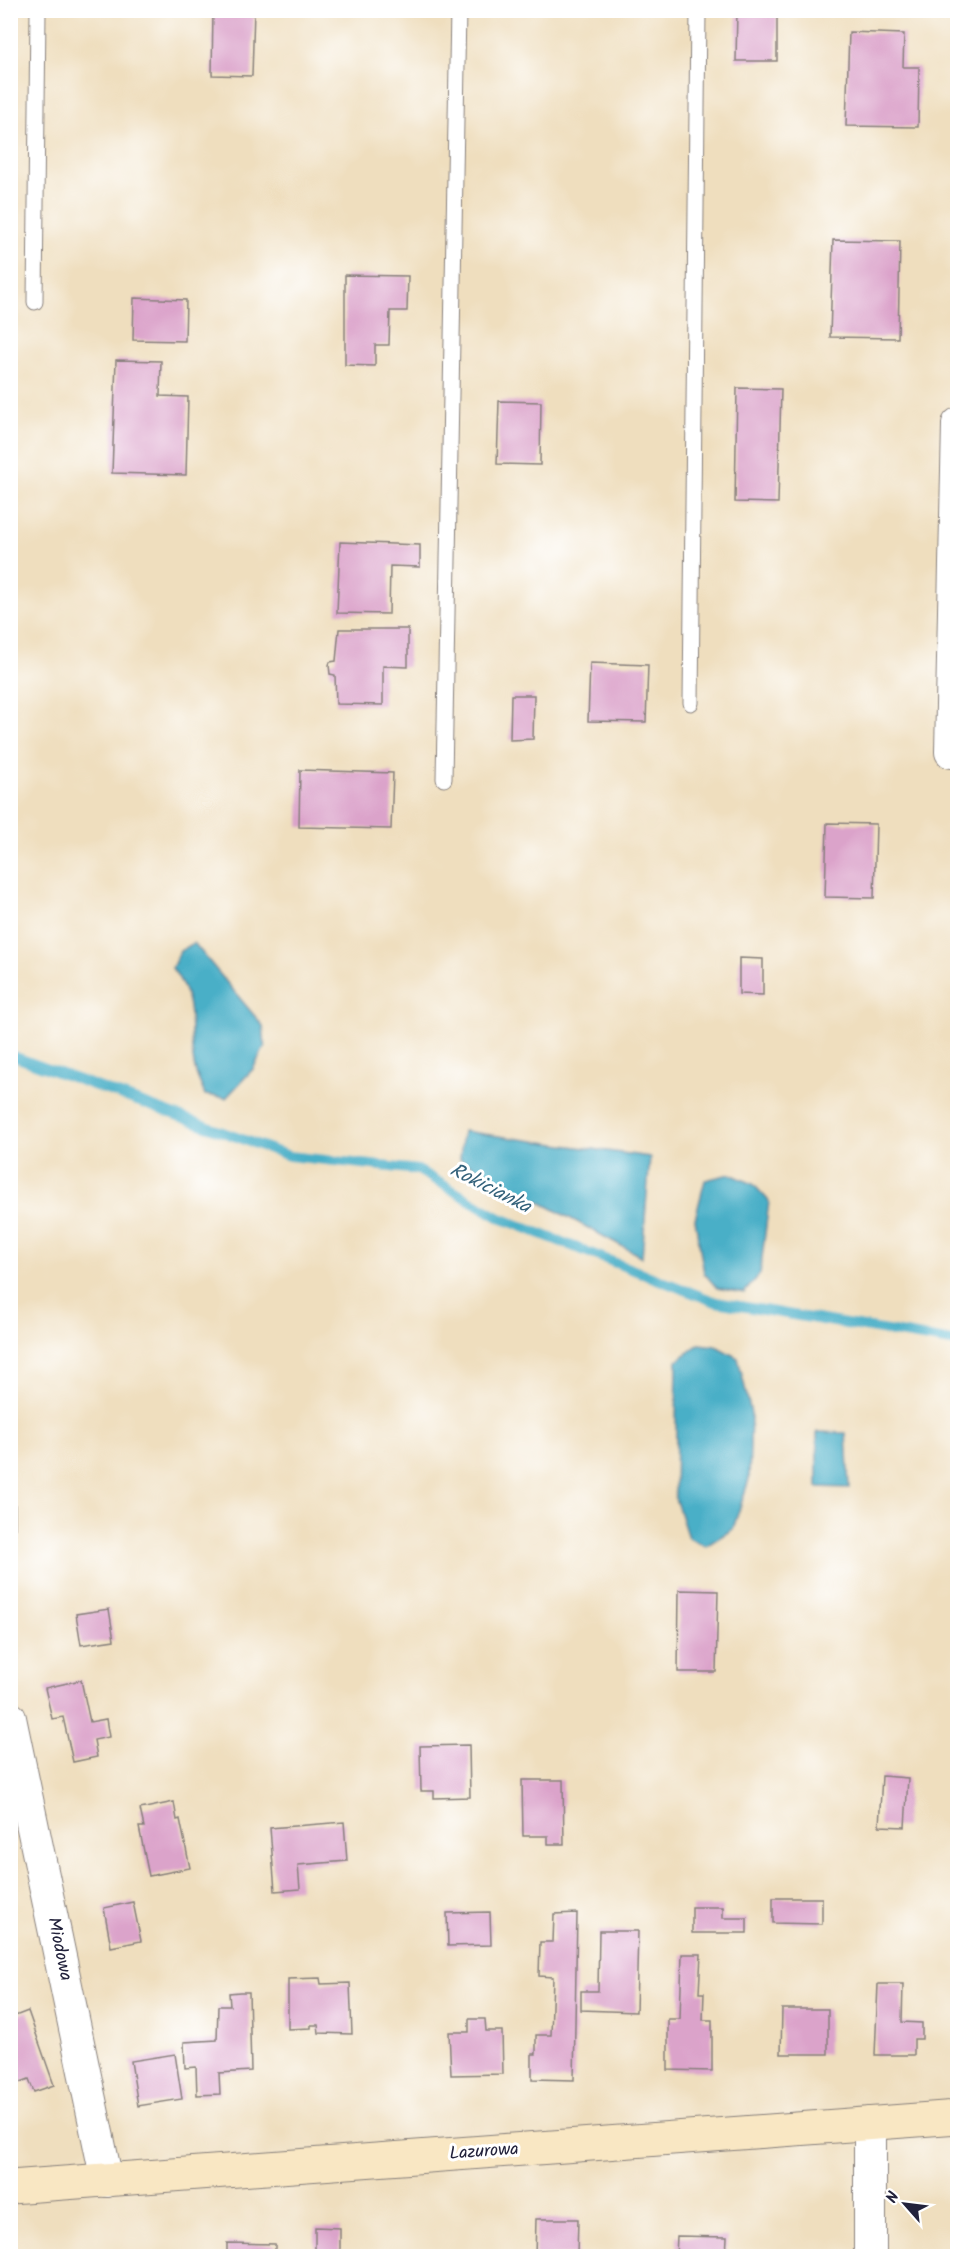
<svg xmlns="http://www.w3.org/2000/svg" width="968" height="2267" viewBox="0 0 968 2267" font-family="Kalam,sans-serif">
	<style>
		.water { fill: #48afc7; stroke: #356881; stroke-width: 1.5 }
		.lines { fill: none; stroke-linecap: round; stroke-linejoin: round }
		.stream { stroke: #48afc7; stroke-width: 10 }
		.building { fill: #dba3ca }
		.lane-casing { stroke: #88807c; stroke-width: 17 }
		.street-casing { stroke: #88807c; stroke-width: 34 }
		.secondary-casing { stroke: #88807c; stroke-width: 35 }
		.lane { stroke: #fff; stroke-width: 15 }
		.street { stroke: #fff; stroke-width: 32 }
		.secondary { stroke: #f9e7c3; stroke-width: 33 }
		.labels { text-anchor: middle; dominant-baseline: central; stroke-width: 6; stroke-linejoin: round; paint-order: stroke }
		.street-label { font-size: 18px; fill: #22223b; stroke: #fff }
		.water-label { font-size: 20px; font-style: italic; fill: #33617a; stroke: #fff }
	</style>
	<rect width="100%" height="100%" fill="#fff"/>
	<filter id="ink" filterUnits="userSpaceOnUse"><feTurbulence type="fractalNoise" baseFrequency=".0167" numOctaves="2"/><feDisplacementMap in="SourceGraphic" scale="12" xChannelSelector="R" yChannelSelector="G"/><feConvolveMatrix kernelMatrix="1 2 1 2 8 2 1 2 1" color-interpolation-filters="sRGB"/></filter>
	<filter id="wash" filterUnits="userSpaceOnUse"><feTurbulence type="fractalNoise" baseFrequency=".008" numOctaves="4" result="noise"/><feDisplacementMap in="SourceGraphic" scale="24" xChannelSelector="R" yChannelSelector="G"/><feGaussianBlur stdDeviation="1.35" result="paint"/><feColorMatrix in="noise" values="0 0 0 0 0 0 0 0 0 0 0 0 0 0 0 0 0 1.4 0 .05"/><feComposite in="paint" operator="in"/></filter>
	<g filter="url(#wash)">
		<rect width="100%" height="100%" fill="#efdebe"/>
		<g class="water">
			<path d="M194 943 263 1026 265 1046 253 1069 226 1098 205 1095C202 1087 197 1078 195 1069 186 1030 199 1003 172 968L180 951Z"/>
			<polygon points="463,1131 650,1157 642,1257 460,1159"/>
			<polygon points="730,1174 753,1184 769,1201 760,1274 744,1293 717,1288 704,1273 695,1219 705,1180"/>
			<polygon points="699,1344 716,1346 738,1358 751,1413 749,1479 733,1529 706,1546 688,1538 675,1498 677,1361"/>
			<polygon points="817,1432 846,1433 849,1488 817,1487"/>
		</g>
		<g class="lines">
			<polyline class="stream" points="10,1055 289,1156 418,1170 500,1218 716,1302 958,1343"/>
		</g>
		<g id="blocks">
			<g class="building">
				<polygon points="213,10 254,10 252,76 212,75"/>
				<polygon points="737,10 777,10 777,61 736,61"/>
				<polygon points="849,32 904,34 903,67 919,67 918,127 846,126"/>
				<polygon points="833,240 900,241 898,338 830,337"/>
				<polygon points="345,275 408,276 407,311 390,311 389,345 375,345 375,366 345,365"/>
				<polygon points="134,298 186,300 185,341 133,340"/>
				<polygon points="116,360 161,361 160,396 188,397 186,475 112,473"/>
				<polygon points="737,388 781,389 778,503 735,502"/>
				<polygon points="499,401 541,402 540,465 497,464"/>
				<polygon points="340,542 420,545 420,567 390,566 389,614 337,613"/>
				<polygon points="339,629 408,629 408,667 383,666 383,705 336,704 335,675 330,674 329,665 330,662 336,661"/>
				<polygon points="590,663 648,665 646,722 588,721"/>
				<polygon points="511,695 534,695 533,739 510,740"/>
				<polygon points="300,770 393,773 391,829 299,827"/>
				<polygon points="827,823 876,824 874,898 825,897"/>
				<polygon points="739,958 763,959 763,995 739,994"/>
				<rect x="10" y="1505" width="5" height="57"/>
				<polygon points="679,1590 718,1591 716,1672 678,1672"/>
				<polygon points="109,1609 114,1640 81,1645 76,1614"/>
				<polygon points="81,1680 90,1722 106,1719 109,1737 94,1740 97,1757 73,1762 63,1717 52,1719 45,1688"/>
				<polygon points="469,1745 470,1797 434,1798 434,1791 421,1791 420,1746"/>
				<polygon points="882,1776 908,1778 905,1827 879,1826"/>
				<polygon points="522,1780 563,1780 564,1844 548,1844 548,1836 523,1836"/>
				<polygon points="174,1802 177,1820 180,1819 190,1868 149,1876 139,1827 144,1827 140,1809"/>
				<polygon points="344,1822 347,1861 298,1865 300,1889 275,1891 270,1828"/>
				<polygon points="773,1898 822,1898 822,1924 773,1923"/>
				<polygon points="133,1902 141,1941 111,1947 104,1908"/>
				<polygon points="692,1907 723,1907 723,1918 747,1918 747,1933 692,1933"/>
				<polygon points="490,1912 491,1945 448,1946 447,1913"/>
				<polygon points="577,1913 574,2080 532,2079 532,2054 536,2054 536,2035 551,2035 553,1977 539,1976 540,1942 553,1942 554,1914"/>
				<polygon points="599,1931 638,1931 636,2012 581,2010 581,1991 598,1991"/>
				<polygon points="682,1954 701,1954 699,1993 704,1993 703,2020 712,2020 712,2071 668,2070 668,2019 680,2019"/>
				<polygon points="320,1978 321,1984 350,1983 352,2034 319,2033 318,2025 311,2025 311,2028 288,2029 288,1979"/>
				<polygon points="878,1984 903,1984 902,2022 922,2023 922,2039 914,2039 914,2055 875,2055"/>
				<polygon points="240,1992 249,1992 251,2071 219,2073 220,2094 197,2095 196,2067 185,2068 184,2042 217,2040 218,2006 230,2006 229,1993"/>
				<polygon points="782,2009 828,2009 828,2054 781,2054"/>
				<polygon points="28,2011 54,2085 34,2092 29,2079 10,2086 10,2018"/>
				<polygon points="469,2019 485,2019 486,2031 502,2031 503,2074 451,2075 449,2032 469,2032"/>
				<polygon points="175,2054 182,2099 138,2106 131,2061"/>
				<polygon points="536,2219 578,2219 577,2255 535,2256"/>
				<polygon points="315,2227 340,2228 340,2256 315,2256"/>
				<polygon points="677,2236 727,2237 726,2256 676,2256"/>
				<polygon points="227,2243 275,2244 275,2256 227,2256"/>
			</g>
		</g>
	</g>
	<g filter="url(#ink)">
		<use href="#blocks" fill-opacity="0" stroke="#88807c" stroke-width="1.5"/>
		<g class="lines">
			<defs>
				<g id="lane">
					<polyline points="35,302 38,10"/>
					<polyline points="691,703 698,10"/>
					<polyline points="444,779 458,10"/>
				</g>
				<g id="street">
					<polyline points="951,752 958,424"/>
					<polyline points="10,1718 107,2181"/>
					<polyline points="870,2256 870,2123"/>
				</g>
				<polyline id="secondary" points="10,2187 958,2117"/>
			</defs>
			<use href="#lane" class="lane-casing"/>
			<use href="#street" class="street-casing"/>
			<use href="#secondary" class="secondary-casing"/>
			<use href="#lane" class="lane"/>
			<use href="#street" class="street"/>
			<use href="#secondary" class="secondary"/>
		</g>
	</g>
	<g class="labels">
		<g class="street-label">
			<text transform="translate(59 1949) rotate(78)">Miodowa</text>
			<text transform="translate(484 2152) rotate(-4)">Lazurowa</text>
		</g>
		<g class="water-label">
			<text transform="translate(490 1189) rotate(27)">Rokicianka</text>
		</g>
	</g>
	<rect width="968" height="2267" fill="none" stroke="#fff" stroke-width="36"/>
	<g transform="translate(905 2204) rotate(298)" stroke="#ffffff" stroke-width="4.5" paint-order="stroke">
	<path d="M0-4.5L10 22L0 15L-10 22Z" fill="#22223b"/>
	<text y="-9" font-size="16" font-weight="bold" text-anchor="middle" fill="#22223b">N</text>
	</g>
</svg>
